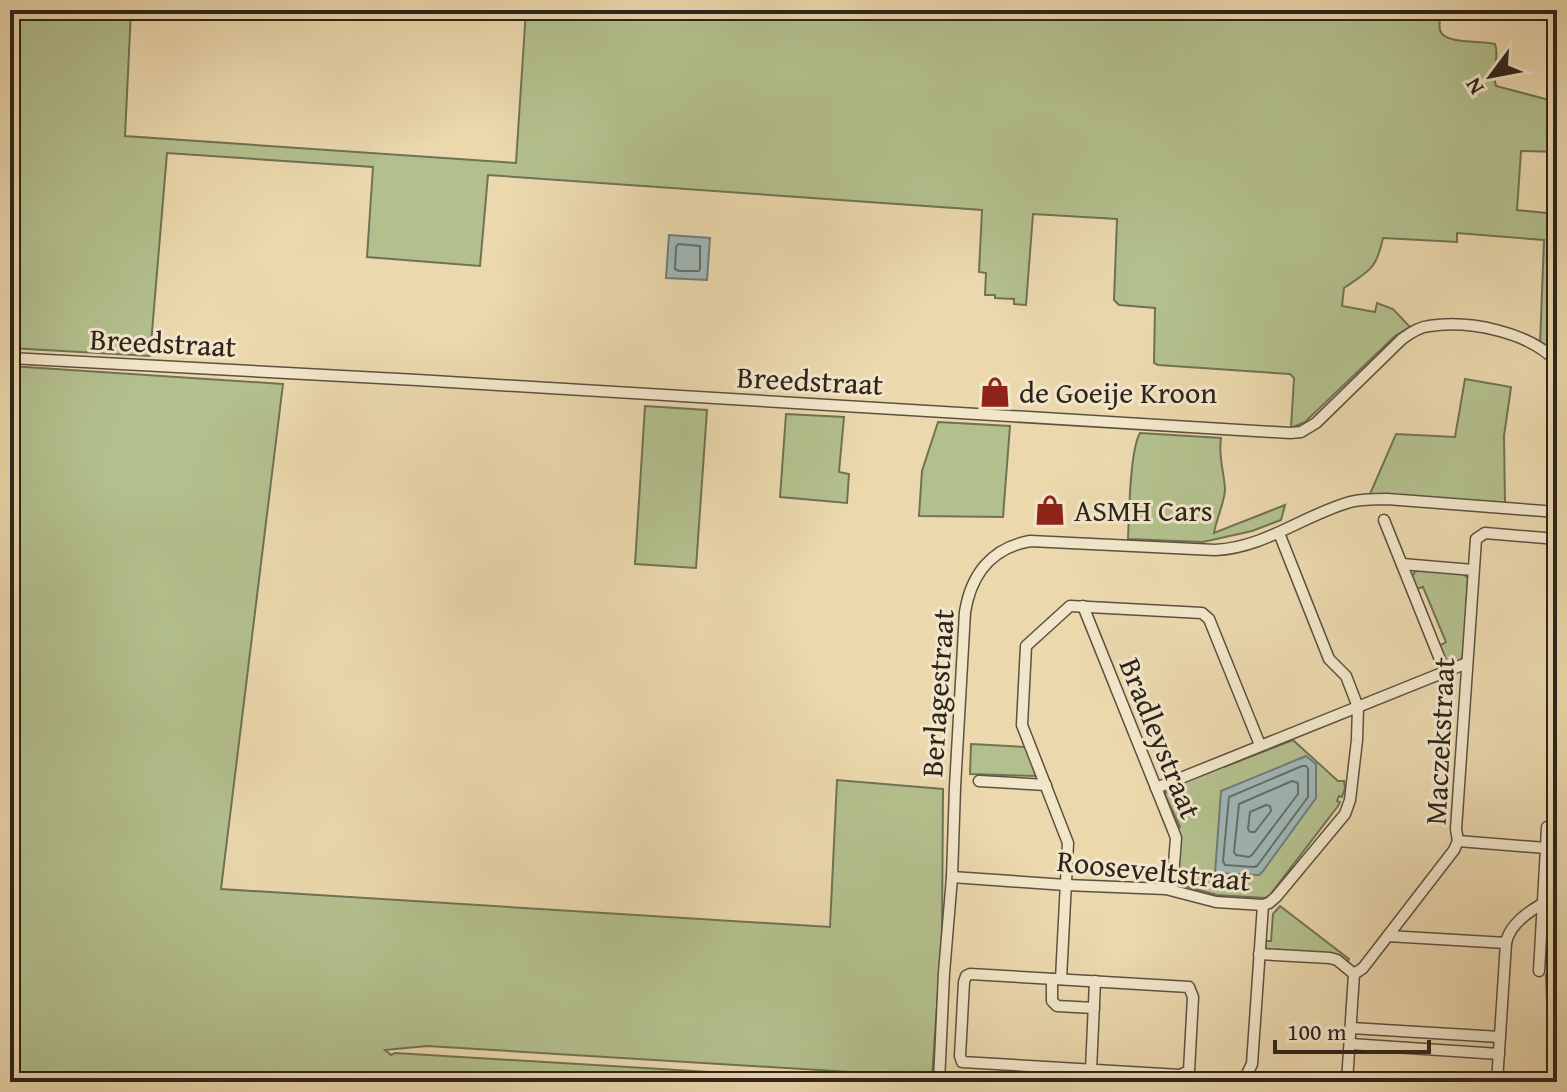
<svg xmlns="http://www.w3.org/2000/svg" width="1567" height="1092" viewBox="0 0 1567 1092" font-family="'Gentium Book Plus',serif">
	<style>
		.green { fill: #b3c08d; stroke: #707254; stroke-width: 2 }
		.water { fill: #9eb7b6; stroke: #717c78; stroke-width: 2 }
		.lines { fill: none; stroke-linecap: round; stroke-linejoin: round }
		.shore { stroke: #666e69; stroke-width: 2 }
		.minor-casing { stroke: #5d5140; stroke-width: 13 }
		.minor { stroke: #f2e6ca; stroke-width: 10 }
		.labels { text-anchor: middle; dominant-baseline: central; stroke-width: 6; stroke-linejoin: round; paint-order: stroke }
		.street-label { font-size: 30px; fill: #2e241c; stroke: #f2e6ca }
		.poi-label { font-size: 30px; fill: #2e241c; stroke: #f2e6ca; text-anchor: start }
	</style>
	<rect width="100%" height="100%" fill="#ebd8ad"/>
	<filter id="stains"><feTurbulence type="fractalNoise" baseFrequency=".0025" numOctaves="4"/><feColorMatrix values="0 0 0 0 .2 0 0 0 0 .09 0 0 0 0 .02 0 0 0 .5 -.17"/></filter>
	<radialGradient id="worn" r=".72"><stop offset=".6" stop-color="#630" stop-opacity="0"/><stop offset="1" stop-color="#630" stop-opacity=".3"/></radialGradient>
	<g class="green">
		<path d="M10 10H131L125 136 516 163 526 10H1441C1440 16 1439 25 1440 30 1444 45 1482 40 1495 44 1500 58 1491 72 1496 86L1557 102V152L1521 151 1517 210 1557 214V353L1548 352 1540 345 1544 240 1457 233V242L1383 238C1376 270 1370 270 1344 288L1342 306 1375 312 1377 303 1393 309 1410 327 1395 336 1305 422 1291 428 1294 378 1290 374 1158 365 1154 363 1155 308 1119 305 1114 300 1117 219 1033 214 1026 305 1014 304V299L995 298V295H985L986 273 979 272 982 210 488 175 480 266 367 257 373 167 167 153 150 356 10 348Z"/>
		<polygon points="10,366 283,384 221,889 830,927 837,780 943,789 942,934 932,1077 427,1046 385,1050 391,1055 395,1053 795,1077 795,1082 10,1082"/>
		<polygon points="1465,379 1511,387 1504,436 1505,504 1370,494 1396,434 1455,437"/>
		<polygon points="645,406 707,410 696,568 635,564"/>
		<polygon points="786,414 844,417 839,472 849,474 847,503 780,497"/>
		<polygon points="938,422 1010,426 1003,517 919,516 922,471"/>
		<path d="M1140 433 1221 438C1218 456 1224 471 1225 489 1225 501 1216 520 1214 533L1285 505 1281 520 1252 531 1203 542 1128 539C1129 515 1130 450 1140 433Z"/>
		<path d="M1418 570 1462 573 1468 578 1464 653C1461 662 1455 665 1447 662L1439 646 1446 642 1423 587 1416 589 1412 577 1414 573Z"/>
		<polygon points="1293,740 1338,781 1344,781 1345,788 1342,797 1339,796 1337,801 1340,802 1338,806 1270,895 1265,898 1217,895 1180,885 1178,880 1180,839 1177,829 1180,827 1165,795 1167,790 1171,788 1171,786 1223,765 1224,767"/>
		<polygon points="971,744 1026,747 1036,776 970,774"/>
		<polygon points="1280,906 1349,959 1347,962 1268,950 1265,948 1264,941 1271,941 1273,914"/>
		<polygon points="1546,975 1557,975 1557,1082 1550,1082"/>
	</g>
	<g class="water">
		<polygon points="669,235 710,238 707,280 666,278"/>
		<polygon points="1306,756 1316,764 1316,798 1263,871 1259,875 1215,873 1221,791"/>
	</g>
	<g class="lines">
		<g class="shore">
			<polygon points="678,244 700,246 700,268 699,271 679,271 675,269 676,247"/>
			<polygon points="1302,766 1306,766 1308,769 1308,797 1257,866 1254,867 1225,865 1223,861 1229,797"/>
			<polygon points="1292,781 1298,783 1298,794 1252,855 1249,857 1236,855 1234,852 1239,804"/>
			<polygon points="1266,805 1270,806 1271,811 1255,832 1250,832 1248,829 1250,812"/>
		</g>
		<defs>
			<g id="minor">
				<path d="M10 358 417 380 1290 433 1301 432 1316 423 1402 339C1410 333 1419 327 1429 326 1470 320 1529 332 1557 362"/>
				<polyline points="1384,520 1445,672"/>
				<polyline points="1402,564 1473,570"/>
				<polyline points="1083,606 1173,830 1176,838 1172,890"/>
				<polyline points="979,781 1046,785"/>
				<polyline points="1156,788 1467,663"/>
				<polyline points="1458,841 1546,848 1539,971"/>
				<polyline points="1546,848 1547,827"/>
				<polyline points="952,877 1066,885 1166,889 1216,902 1263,905 1269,903 1276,897 1345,814 1350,800 1357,740 1358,707 1346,676 1329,659 1279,533"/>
				<polyline points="1388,936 1506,943 1497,1082"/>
				<path d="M1506 943C1509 926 1528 912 1542 904"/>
				<polyline points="1259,954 1330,958 1337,960 1354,974 1347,1082"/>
				<polygon points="970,974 1189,987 1193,997 1189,1071 1180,1075 962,1062 960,1056 964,982 966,976"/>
				<polyline points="1354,974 1363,968 1454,850 1458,841 1456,829 1476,539 1485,533 1557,539"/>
				<polyline points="1052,979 1052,1001 1057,1006 1094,1008"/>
				<polyline points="1061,979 1068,843 1022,725 1026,646 1070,606 1202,613 1209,619 1260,745"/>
				<polyline points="1351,1028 1500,1037"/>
				<polyline points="1350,1044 1499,1054"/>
				<polyline points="1091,1070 1095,981"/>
				<path d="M939 1082 944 973 952 877 955 787 965 612C971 575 991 548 1030 541L1215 550C1264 548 1304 515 1350 502 1362 499 1375 499 1387 499L1557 512"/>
				<polyline points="1243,1082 1252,1064 1263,905"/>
			</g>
		</defs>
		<use href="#minor" class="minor-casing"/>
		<use href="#minor" class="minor"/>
	</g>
	<defs>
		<symbol id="shop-bare" viewBox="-9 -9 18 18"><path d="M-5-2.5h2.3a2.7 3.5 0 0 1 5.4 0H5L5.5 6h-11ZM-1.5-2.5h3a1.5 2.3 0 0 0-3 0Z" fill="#8f2418" stroke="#f2e6ca" stroke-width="2.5" paint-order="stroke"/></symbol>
	</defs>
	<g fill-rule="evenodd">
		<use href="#shop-bare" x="973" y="370" width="44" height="44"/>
		<use href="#shop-bare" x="1028" y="488" width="44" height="44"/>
	</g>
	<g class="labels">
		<g class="street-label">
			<text transform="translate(163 342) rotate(3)">Breedstraat</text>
			<text transform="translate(810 380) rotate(3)">Breedstraat</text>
			<text transform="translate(937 693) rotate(-86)">Berlagestraat</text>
			<text transform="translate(1161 738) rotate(68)">Bradleystraat</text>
			<text transform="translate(1439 741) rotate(-87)">Maczekstraat</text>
			<text transform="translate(1154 870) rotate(6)">Rooseveltstraat</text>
		</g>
		<g class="poi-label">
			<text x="1019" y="392">de Goeije Kroon</text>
			<text x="1074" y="510">ASMH Cars</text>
		</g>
	</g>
	<rect width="1567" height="1092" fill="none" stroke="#ebd8ad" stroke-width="40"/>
	<rect x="12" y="12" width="1543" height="1068" fill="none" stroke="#2e241c" stroke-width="4"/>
	<rect x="20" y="20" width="1527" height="1052" fill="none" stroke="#2e241c" stroke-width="2"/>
	<g transform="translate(1491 76) rotate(238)" stroke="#f2e6ca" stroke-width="6" paint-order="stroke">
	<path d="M0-6L14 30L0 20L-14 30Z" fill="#2e241c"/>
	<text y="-12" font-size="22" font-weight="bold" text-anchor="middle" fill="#2e241c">N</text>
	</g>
	<path d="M1275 1040v12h154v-12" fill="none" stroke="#2e241c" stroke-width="4"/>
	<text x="1287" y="1040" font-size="24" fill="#2e241c" stroke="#f2e6ca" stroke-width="6" paint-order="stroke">100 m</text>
	<rect width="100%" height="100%" filter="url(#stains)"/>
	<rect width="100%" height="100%" fill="url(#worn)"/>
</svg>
